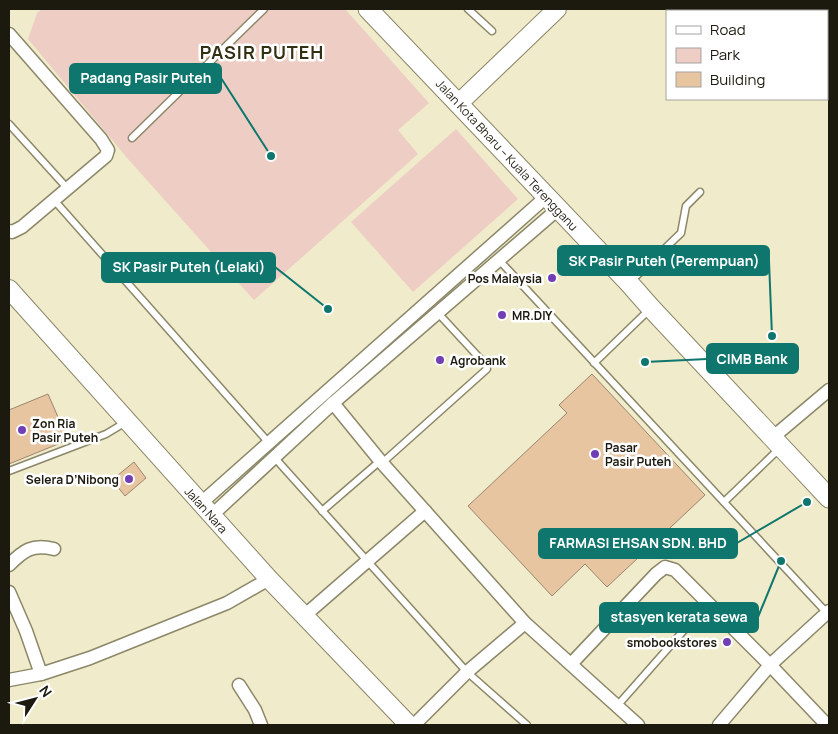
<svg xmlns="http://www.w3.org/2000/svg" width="838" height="734" viewBox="0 0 838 734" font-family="Manrope,sans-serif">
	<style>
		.green { fill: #eecdc4 }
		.building { fill: #e7c5a1; stroke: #9c856e }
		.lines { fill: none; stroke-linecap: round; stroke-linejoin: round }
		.service-casing { stroke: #8b8768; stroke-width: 9 }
		.minor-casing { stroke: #8b8768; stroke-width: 15 }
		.secondary-casing { stroke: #8b8768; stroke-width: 20 }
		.primary-casing { stroke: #8b8768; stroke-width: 21 }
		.service { stroke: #fff; stroke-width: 6 }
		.minor { stroke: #fff; stroke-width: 12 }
		.secondary { stroke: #fff; stroke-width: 18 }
		.primary { stroke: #fff; stroke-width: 19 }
		.poi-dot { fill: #713eb5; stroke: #fff; stroke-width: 2 }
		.labels { text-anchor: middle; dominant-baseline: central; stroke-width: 5; stroke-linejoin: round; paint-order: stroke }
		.street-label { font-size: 12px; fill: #1c1a0e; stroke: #fff }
		.poi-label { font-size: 12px; font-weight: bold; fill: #1c1a0e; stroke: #fff; text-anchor: start }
		.district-label { font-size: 18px; font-weight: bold; letter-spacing: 1px; fill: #332f13; stroke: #fff }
		.leader { fill: none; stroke: #0f766e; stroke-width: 2 }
		.callout-dot { fill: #0f766e; stroke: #fff; stroke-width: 2 }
		.callout { fill: #0f766e; stroke: #0f766e; stroke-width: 2 }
		.callout-label { font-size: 14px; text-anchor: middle; font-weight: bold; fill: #fff }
	</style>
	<rect width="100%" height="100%" fill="#f0ebca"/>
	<g class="green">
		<polygon points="42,9 345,9 429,103 398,130 418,154 254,300 128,159 28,39 37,13"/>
		<polygon points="456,129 518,199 413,292 351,222"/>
	</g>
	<g class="building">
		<polygon points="592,374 705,495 607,587 585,564 552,596 468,506 567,413 559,405"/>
		<polygon points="48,394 68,440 9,464 9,410"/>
		<polygon points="134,462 146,478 125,496 112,480"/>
	</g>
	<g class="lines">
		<defs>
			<g id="service">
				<polyline points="468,9 492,31"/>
				<polyline points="9,124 68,189"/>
				<polyline points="132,138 264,9"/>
				<polyline points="54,200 269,443"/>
				<polyline points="499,260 827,613"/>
				<polyline points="630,282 681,233 686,206 700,192"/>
				<polyline points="594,363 650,309"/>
				<polyline points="274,457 467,672 527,725"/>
				<polyline points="382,463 487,369 486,365 437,312"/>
				<polyline points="9,471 106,434 126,422"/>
				<polyline points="724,502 780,448"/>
				<polyline points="322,511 380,461"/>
				<polyline points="617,706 708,603"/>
			</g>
			<g id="minor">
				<polyline points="800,9 802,11"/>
				<polyline points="9,34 101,139 108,150 106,156 22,227 12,232 9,231"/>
				<polyline points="827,45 829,49"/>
				<polyline points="333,403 382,463 525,623 638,725"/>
				<polyline points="772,438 829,390"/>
				<polyline points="200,504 546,197"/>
				<polyline points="211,516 333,403 558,209"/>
				<path d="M9 565C24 550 32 544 54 549"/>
				<polyline points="9,592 26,631 41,674"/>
				<polyline points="304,616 425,511"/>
				<polyline points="571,664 656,574 665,567 675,570 770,665 827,725"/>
				<polyline points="9,680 41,674 90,658 227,603 269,579"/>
				<polyline points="239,685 255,710 261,725"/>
				<polyline points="414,725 467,672 525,623"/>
				<polyline points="719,725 770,665 829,611"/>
			</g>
			<g id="secondary">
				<polyline points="458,104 557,9"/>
				<polyline points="9,289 269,579 409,725"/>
			</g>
			<polyline id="primary" points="368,9 629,283 651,308 829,498"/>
		</defs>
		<use href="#service" class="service-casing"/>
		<use href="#minor" class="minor-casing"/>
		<use href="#secondary" class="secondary-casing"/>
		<use href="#primary" class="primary-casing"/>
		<use href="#service" class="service"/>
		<use href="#minor" class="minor"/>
		<use href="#secondary" class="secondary"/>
		<use href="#primary" class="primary"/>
	</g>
	<g class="poi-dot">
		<circle cx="552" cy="278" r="5"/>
		<circle cx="502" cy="315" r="5"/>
		<circle cx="440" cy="360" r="5"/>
		<circle cx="22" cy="430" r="5"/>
		<circle cx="595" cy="454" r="5"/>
		<circle cx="129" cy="479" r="5"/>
		<circle cx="727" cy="642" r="5"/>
	</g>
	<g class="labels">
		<g class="street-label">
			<text transform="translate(507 155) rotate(47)">Jalan Kota Bharu – Kuala Terengganu</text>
			<text transform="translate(206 510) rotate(48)">Jalan Nara</text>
		</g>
		<g class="poi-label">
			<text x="542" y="278" text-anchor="end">Pos Malaysia</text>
			<text x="512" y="315">MR.DIY</text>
			<text x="450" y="360">Agrobank</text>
			<text x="32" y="423">Zon Ria<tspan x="32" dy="14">Pasir Puteh</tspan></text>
			<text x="605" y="447">Pasar<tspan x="605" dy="14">Pasir Puteh</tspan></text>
			<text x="119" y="479" text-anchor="end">Selera D’Nibong</text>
			<text x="717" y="642" text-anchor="end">smobookstores</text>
		</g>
		<g class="district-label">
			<text x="262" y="52">PASIR PUTEH</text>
		</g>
	</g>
	<path class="leader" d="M271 156L221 78M772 336L769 261M328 309L275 267M645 362L707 359M807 502L737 543M781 561L758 617"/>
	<g class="callout-dot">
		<circle cx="271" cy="156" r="5"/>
		<circle cx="772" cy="336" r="5"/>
		<circle cx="328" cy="309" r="5"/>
		<circle cx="645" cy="362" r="5"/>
		<circle cx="807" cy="502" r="5"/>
		<circle cx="781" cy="561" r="5"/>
	</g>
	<g class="callout">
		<rect x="70" y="64" width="151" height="29" rx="5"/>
		<rect x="558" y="246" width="211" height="29" rx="5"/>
		<rect x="102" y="253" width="173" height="29" rx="5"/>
		<rect x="707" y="344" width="91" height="29" rx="5"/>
		<rect x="539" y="529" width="198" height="29" rx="5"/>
		<rect x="600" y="603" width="158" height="29" rx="5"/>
	</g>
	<g class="callout-label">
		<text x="146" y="83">Padang Pasir Puteh</text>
		<text x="664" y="266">SK Pasir Puteh (Perempuan)</text>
		<text x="189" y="272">SK Pasir Puteh (Lelaki)</text>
		<text x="752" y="364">CIMB Bank</text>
		<text x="638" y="548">FARMASI EHSAN SDN. BHD</text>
		<text x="679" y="622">stasyen kerata sewa</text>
	</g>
	<rect width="838" height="734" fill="none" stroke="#1c1a0e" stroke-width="20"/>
	<rect x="666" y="10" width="162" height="90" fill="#ffffff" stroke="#a4a39f"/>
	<rect x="676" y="26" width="25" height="8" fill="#ffffff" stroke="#a4a39f"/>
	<text x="710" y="35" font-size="15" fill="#1c1a0e">Road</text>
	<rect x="676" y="48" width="25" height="15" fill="#eecdc4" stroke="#a4a39f"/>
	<text x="710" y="60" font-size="15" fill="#1c1a0e">Park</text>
	<rect x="676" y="72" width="25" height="15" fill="#e7c5a1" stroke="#a4a39f"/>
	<text x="710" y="85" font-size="15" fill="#1c1a0e">Building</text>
	<g transform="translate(35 699) rotate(54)" stroke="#ffffff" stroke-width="4" paint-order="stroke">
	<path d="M0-4L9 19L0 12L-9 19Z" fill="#1c1a0e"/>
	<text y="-8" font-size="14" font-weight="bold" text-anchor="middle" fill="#1c1a0e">N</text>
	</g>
</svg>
